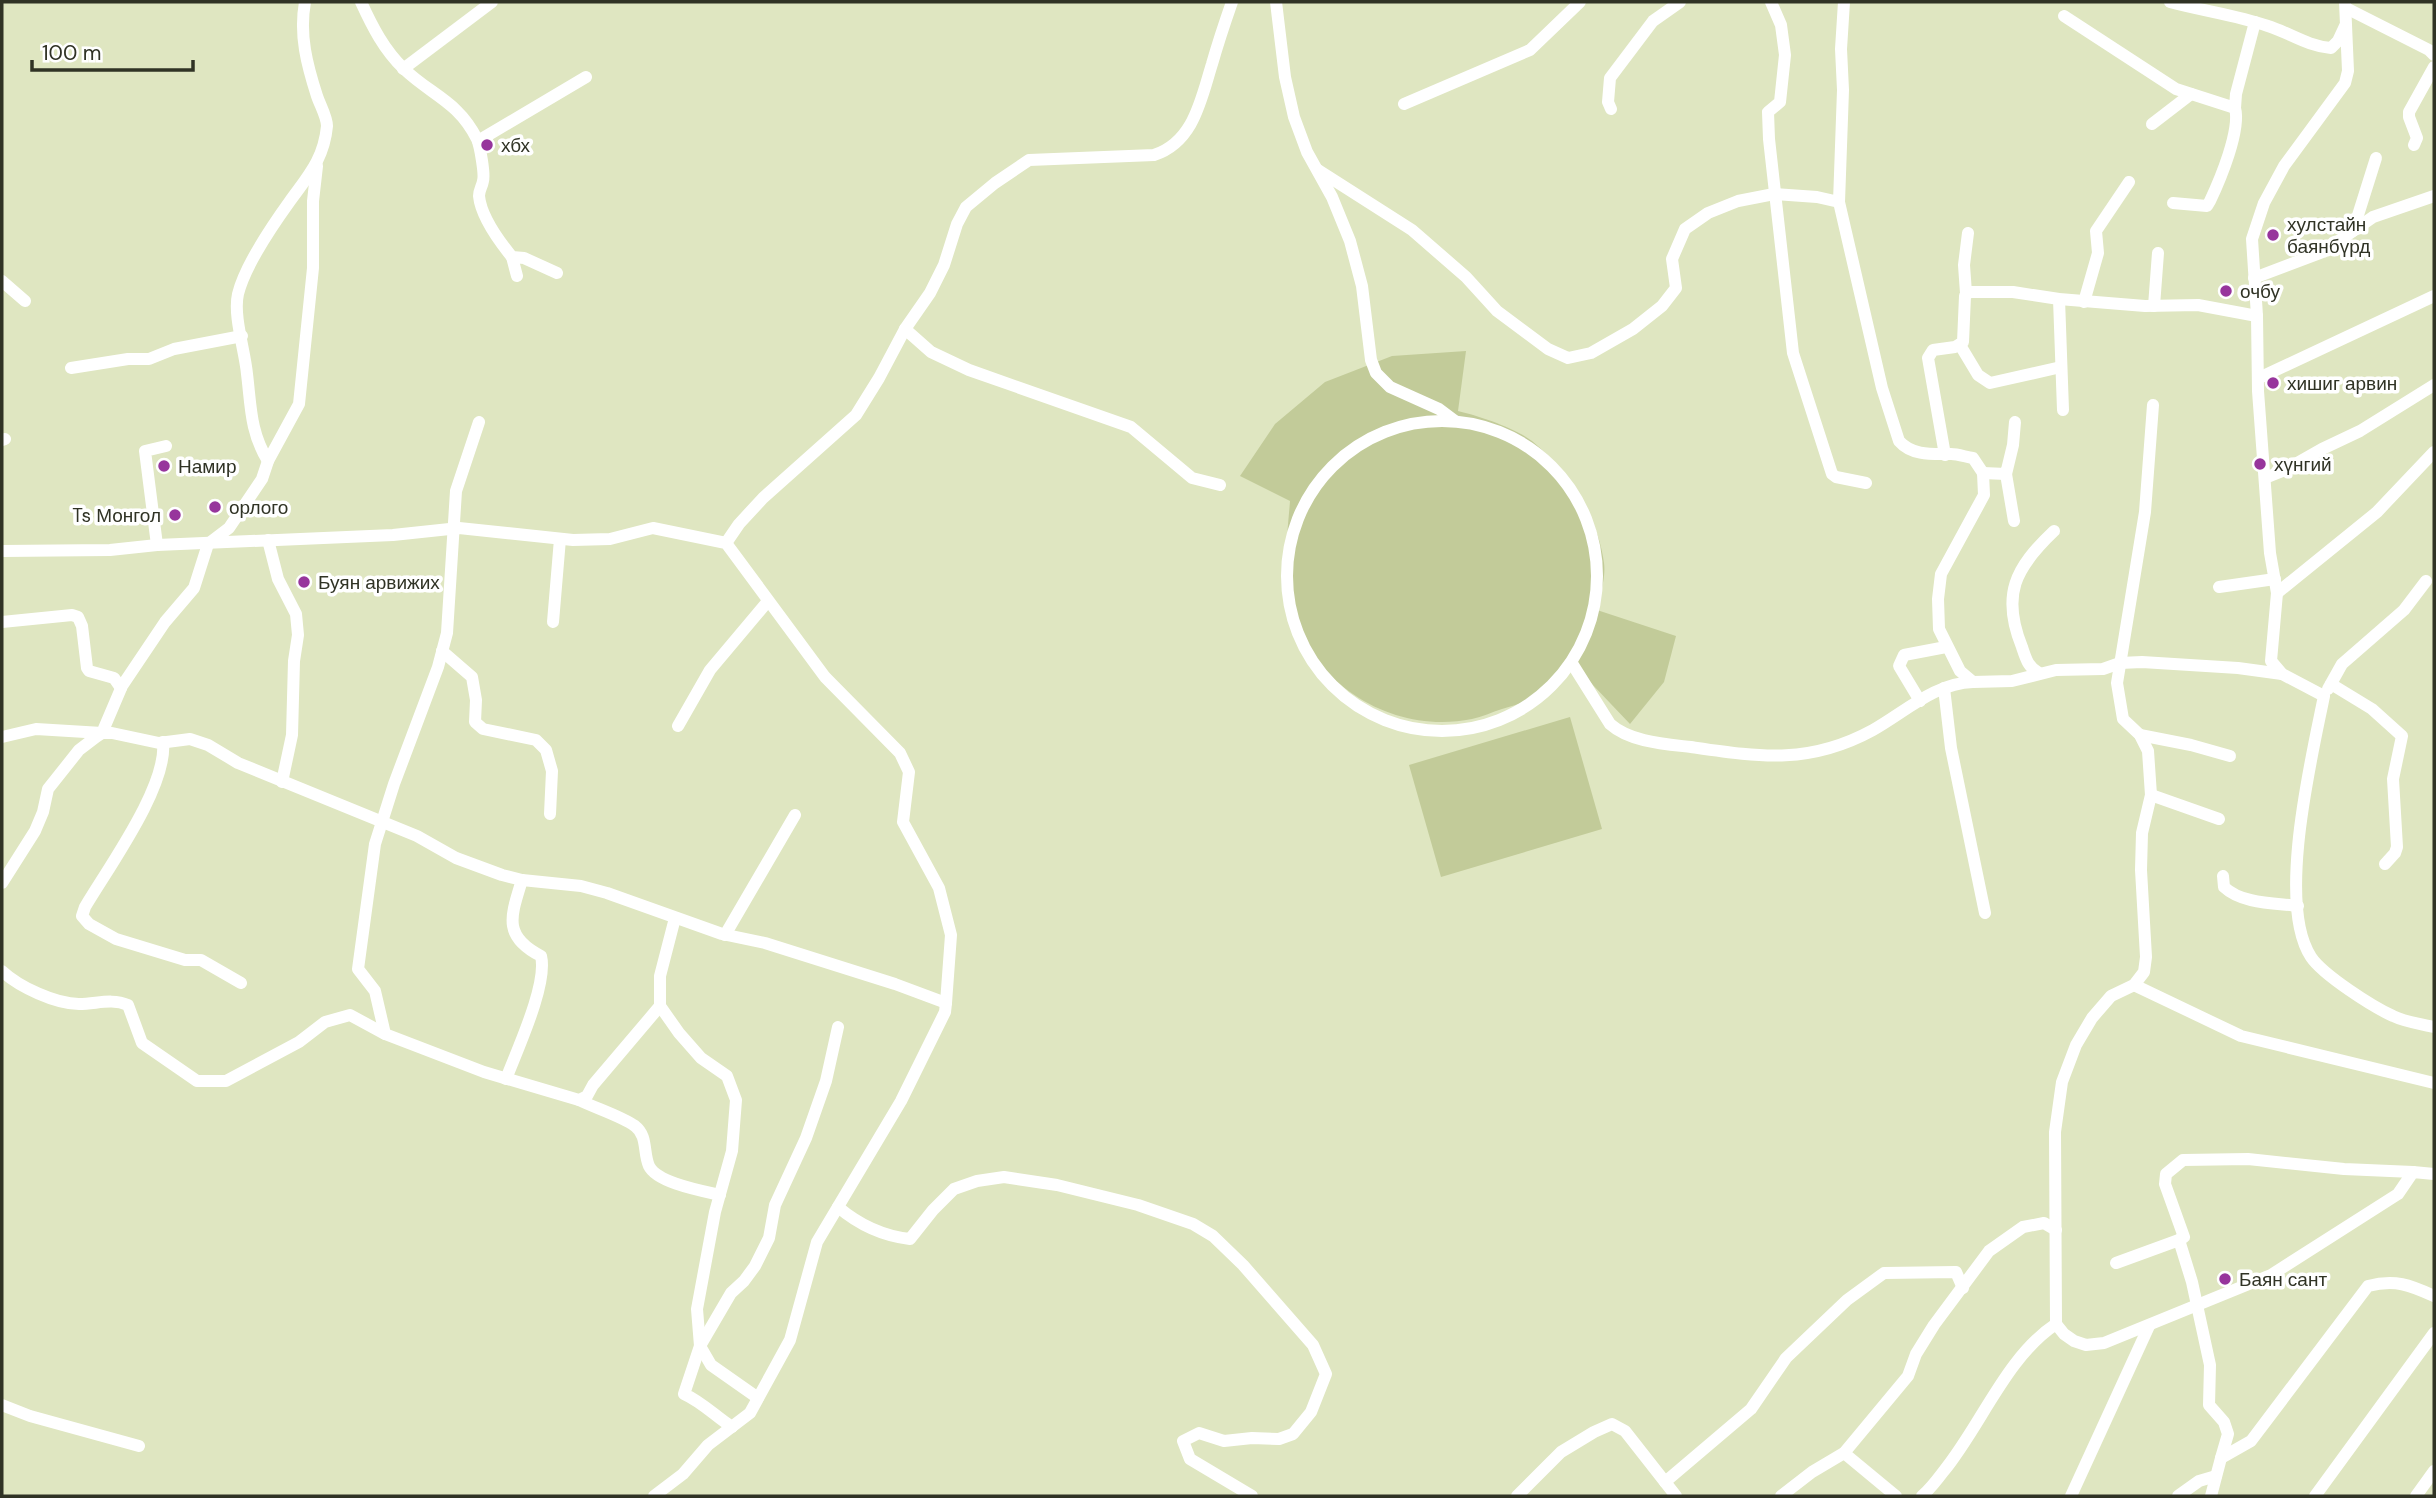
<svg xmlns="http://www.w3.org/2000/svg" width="2436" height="1498" viewBox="0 0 2436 1498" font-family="'DM Sans',sans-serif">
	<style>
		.green { fill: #c2cb99 }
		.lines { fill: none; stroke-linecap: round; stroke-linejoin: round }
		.street { stroke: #fff; stroke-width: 12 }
		.poi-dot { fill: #97359c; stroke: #fff; stroke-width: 2.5 }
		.labels { text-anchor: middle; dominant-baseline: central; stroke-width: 7; stroke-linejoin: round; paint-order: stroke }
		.poi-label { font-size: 19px; fill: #303325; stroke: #fff; text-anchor: start }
	</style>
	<rect width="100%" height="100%" fill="#dfe6c1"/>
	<g class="green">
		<path d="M1466 351 1458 411C1479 416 1515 428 1532 441 1568 470 1598 517 1604 563 1606 577 1600 596 1597 610L1676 636 1664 682 1630 724 1571 662C1562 671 1553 686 1542 693 1531 701 1515 705 1502 709 1492 712 1482 717 1472 719 1399 734 1323 692 1296 623 1280 584 1287 541 1290 501L1240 476 1275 424 1325 382 1392 356Z"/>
		<polygon points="1570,717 1602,829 1441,877 1409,765"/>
	</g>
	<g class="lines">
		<g class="street">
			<path d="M361 2C372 26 384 50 404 69 431 95 458 101 477 139 480 146 485 174 483 181 482 187 479 190 479 196 481 217 499 241 512 257L524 258 557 273"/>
			<polyline points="1276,2 1285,77 1294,117 1307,152 1332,197 1350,241 1362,286 1371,360 1376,373 1390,387 1439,409 1455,421"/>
			<polyline points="1771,2 1781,25 1785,55 1780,102 1768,112 1769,139 1793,353 1832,474 1836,477 1866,483"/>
			<path d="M2170 2C2203 11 2236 15 2268 26 2290 33 2307 46 2331 48L2338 41 2345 26"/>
			<path d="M2345 2 2348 71 2345 83 2284 166 2264 203 2252 239 2257 316 2258 391 2270 553 2277 593 2271 661 2282 674 2324 696C2312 756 2276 904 2311 957 2323 975 2373 1007 2393 1016 2405 1022 2421 1024 2434 1027"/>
			<polyline points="2346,8 2429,50 2434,55"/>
			<polyline points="2064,16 2176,89 2235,108 2236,94 2255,22"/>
			<polyline points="403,69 492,2"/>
			<polyline points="1404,104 1530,50 1580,2"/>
			<polyline points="1611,109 1608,102 1610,78 1653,21 1680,2"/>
			<polyline points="2152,124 2191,94"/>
			<polyline points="478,141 586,77"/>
			<polyline points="2414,145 2417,138 2409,117 2409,112 2434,67"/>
			<polyline points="1318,170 1412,230 1466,277 1497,311 1548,349 1568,358 1591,353 1633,329 1662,306 1676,288 1672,259 1685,229 1708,213 1738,201 1774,194 1817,197 1839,202 1843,90 1841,49 1844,2"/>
			<path d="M1839 202 1882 388 1899 441C1912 456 1933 454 1951 454 1958 454 1966 457 1973 458L1983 473 1984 495 1941 574 1938 599 1939 629 1960 671 1973 682 2012 681 2056 670 2103 669 2120 663 2142 662 2238 668 2282 674"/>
			<path d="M2173 203 2207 206 2210 201C2220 180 2241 130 2235 108"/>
			<polyline points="2353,231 2376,158"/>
			<polyline points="512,257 517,276"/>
			<polyline points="2254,278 2323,252 2373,217 2434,196"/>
			<polyline points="2,281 25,301"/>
			<polyline points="1966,293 1964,265 1968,233"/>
			<polyline points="2059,299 2063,410"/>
			<polyline points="2084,302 2098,253 2096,231 2129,182"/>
			<polyline points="2154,306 2158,253"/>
			<polyline points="905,329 931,352 969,370 1131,427 1192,478 1220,485"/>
			<polyline points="1960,345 1978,375 1990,383 2061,367"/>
			<polyline points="71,368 128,359 149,359 174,349 242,336"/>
			<polyline points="2259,378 2434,296"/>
			<polyline points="2153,405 2145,512 2117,683 2123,719 2140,735 2148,751 2151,795 2142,833 2141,870 2146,957 2144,972 2134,985 2111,996 2092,1018 2076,1045 2062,1082 2055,1132 2056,1324 2064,1334 2074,1341 2086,1345 2104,1343 2271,1275 2398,1194 2413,1172 2434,1174"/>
			<circle cx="1442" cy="576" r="155"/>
			<polyline points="479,422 456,491 447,633 438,667 394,784 375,844 358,969 375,991 385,1034 484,1072 579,1100 587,1096 593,1085 660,1006 660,976 675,918"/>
			<polyline points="2,440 5,439"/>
			<polyline points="1945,455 1928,358 1933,350 1955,347 1963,342 1965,296 1969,292 2013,292 2059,299 2145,306 2198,305 2257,316"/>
			<path d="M268 461C250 432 251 406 247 374 245 351 233 316 238 294 245 265 272 226 290 201 308 176 324 159 327 126 327 117 320 105 317 96 307 65 299 35 305 2"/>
			<polyline points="1983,473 2006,474 2013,445 2015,422"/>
			<polyline points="2006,474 2014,521"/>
			<polyline points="2265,478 2285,470 2322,449 2360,431 2434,385"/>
			<polyline points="268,540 278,579 296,614 298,635 294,661 292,735 282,782"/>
			<path d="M726 543 739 524 763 498 856 415 879 378 905 329 930 293 944 265 957 224 966 207 995 183 1029 160 1154 155C1194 142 1201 99 1212 64 1218 43 1225 22 1232 2"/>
			<polyline points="157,545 145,451 166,446"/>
			<polyline points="2,551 110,550 157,545 393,535 459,528 573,540 610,539 653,528 726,543 825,677 900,753 909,772 903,822 939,888 951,935 946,1003 945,1012 901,1101 817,1242 790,1340 750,1413 708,1445 683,1474 654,1496"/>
			<polyline points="2219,587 2275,579"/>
			<polyline points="2277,593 2377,512 2434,452"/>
			<polyline points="2,622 72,615 78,617 82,626 87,668 89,671 114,678 121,688"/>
			<polyline points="553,622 560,539"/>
			<polyline points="442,651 472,677 476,700 475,722 483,729 536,740 546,750 552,771 550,814"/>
			<path d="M1573 665 1610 724C1630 742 1665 744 1691 747 1760 757 1809 765 1873 730 1905 712 1935 683 1973 682"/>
			<path d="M2039 673C2028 667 2026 659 2022 647 2001 595 2015 568 2054 531"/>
			<polyline points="2331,684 2372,709 2402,736 2393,779 2397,847 2395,853 2385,864"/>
			<polyline points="1944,688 1951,748 1985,913"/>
			<polyline points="2328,689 2342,664 2404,610 2426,581"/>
			<polyline points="1920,701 1899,666 1904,655 1946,647"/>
			<polyline points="678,726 710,670 768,601"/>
			<polyline points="2140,735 2191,745 2230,756"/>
			<polyline points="2,737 36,729 102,733 122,686 165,622 194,588 208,544 229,528 262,479 268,461 299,404 313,268 313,201 317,166"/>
			<path d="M163 742C168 786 108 868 85 907L82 916 89 924 116 939 185 960H201L241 983"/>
			<polyline points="2151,795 2219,819"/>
			<path d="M2223 876 2224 887C2242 904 2274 903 2298 906"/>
			<polyline points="2,883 35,831 43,812 48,789 79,750 96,737 102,733 112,733 159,743 190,739 208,745 238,763 417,836 456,858 502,875 522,880 581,886 607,893 722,934 765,943 895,984 946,1003"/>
			<polyline points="725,935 795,815"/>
			<path d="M2 971C19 987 56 1004 79 1004 97 1004 111 998 128 1005L142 1043 197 1081H226L299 1042 325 1022 350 1015 385 1034"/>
			<polyline points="2134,985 2241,1036 2434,1083"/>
			<polyline points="660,1006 679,1033 701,1058 727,1076 736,1100 732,1151 715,1212 697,1309 700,1346 711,1365 758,1398"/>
			<path d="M506 1079C517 1050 548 984 541 956 502 936 511 916 522 880"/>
			<path d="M579 1100C595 1108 621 1116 635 1126 648 1136 643 1153 649 1166 657 1183 703 1191 720 1195"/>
			<path d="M838 1207C858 1224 883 1236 910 1239L933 1210 954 1189 977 1181 1004 1177 1057 1185 1138 1205 1193 1224 1213 1236 1243 1265 1313 1345 1326 1374 1311 1412 1293 1434 1279 1439 1252 1438 1224 1441 1199 1433 1183 1441 1190 1459 1252 1496"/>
			<polyline points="2116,1263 2179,1240"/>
			<polyline points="2,1405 30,1416 139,1446"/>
			<path d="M732 1427C715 1416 702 1402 684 1394L700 1346 731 1293 744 1281 755 1266 769 1238 775 1205 806 1138 826 1081 838 1027"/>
			<polyline points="1844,1453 1896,1496"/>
			<polyline points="2221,1458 2228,1434 2224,1422 2209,1405 2210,1365 2192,1282 2179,1240 2184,1237 2165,1184 2166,1174 2183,1160 2248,1159 2344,1169 2413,1172"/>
			<polyline points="1665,1482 1751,1409 1786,1358 1847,1300 1884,1273 1956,1272 1963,1288"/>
			<polyline points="1517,1496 1561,1452 1594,1432 1612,1424 1625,1431 1676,1496"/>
			<polyline points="1781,1496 1812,1472 1844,1453 1908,1376 1916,1354 1934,1325 1989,1251 2023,1227 2044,1223 2056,1230"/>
			<path d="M1922 1496C1930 1489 1937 1480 1943 1472 1981 1426 2006 1357 2056 1324"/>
			<polyline points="2071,1496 2149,1326"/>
			<polyline points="2178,1496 2199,1481 2216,1476"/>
			<path d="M2211 1496 2221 1458 2251 1441 2368 1286C2395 1279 2410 1285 2434 1296"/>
			<polyline points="2315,1496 2434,1333"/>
			<polyline points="2416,1496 2434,1471"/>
		</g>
	</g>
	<g class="poi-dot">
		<circle cx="487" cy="145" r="7"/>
		<circle cx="2273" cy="235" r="7"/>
		<circle cx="2226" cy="291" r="7"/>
		<circle cx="2273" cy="383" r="7"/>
		<circle cx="2260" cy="464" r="7"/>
		<circle cx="164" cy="466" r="7"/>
		<circle cx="215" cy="507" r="7"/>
		<circle cx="175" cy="515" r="7"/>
		<circle cx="304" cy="582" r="7"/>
		<circle cx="2225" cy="1279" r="7"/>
	</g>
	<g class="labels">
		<g class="poi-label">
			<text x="501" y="145">хбх</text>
			<text x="2287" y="224">хулстайн<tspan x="2287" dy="22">баянбүрд</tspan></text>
			<text x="2240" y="291">очбу</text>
			<text x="2287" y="383">хишиг арвин</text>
			<text x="2274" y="464">хүнгий</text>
			<text x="178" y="466">Намир</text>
			<text x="229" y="507">орлого</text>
			<text x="161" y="515" text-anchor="end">Ts Монгол</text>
			<text x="318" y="582">Буян арвижих</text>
			<text x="2239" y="1279">Баян сант</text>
		</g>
	</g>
	<rect width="2436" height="1498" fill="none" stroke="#303325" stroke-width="7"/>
	<path d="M32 60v10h161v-10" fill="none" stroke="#303325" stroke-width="3.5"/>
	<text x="42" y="60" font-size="21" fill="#303325" stroke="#ffffff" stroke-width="5" paint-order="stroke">100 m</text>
</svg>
